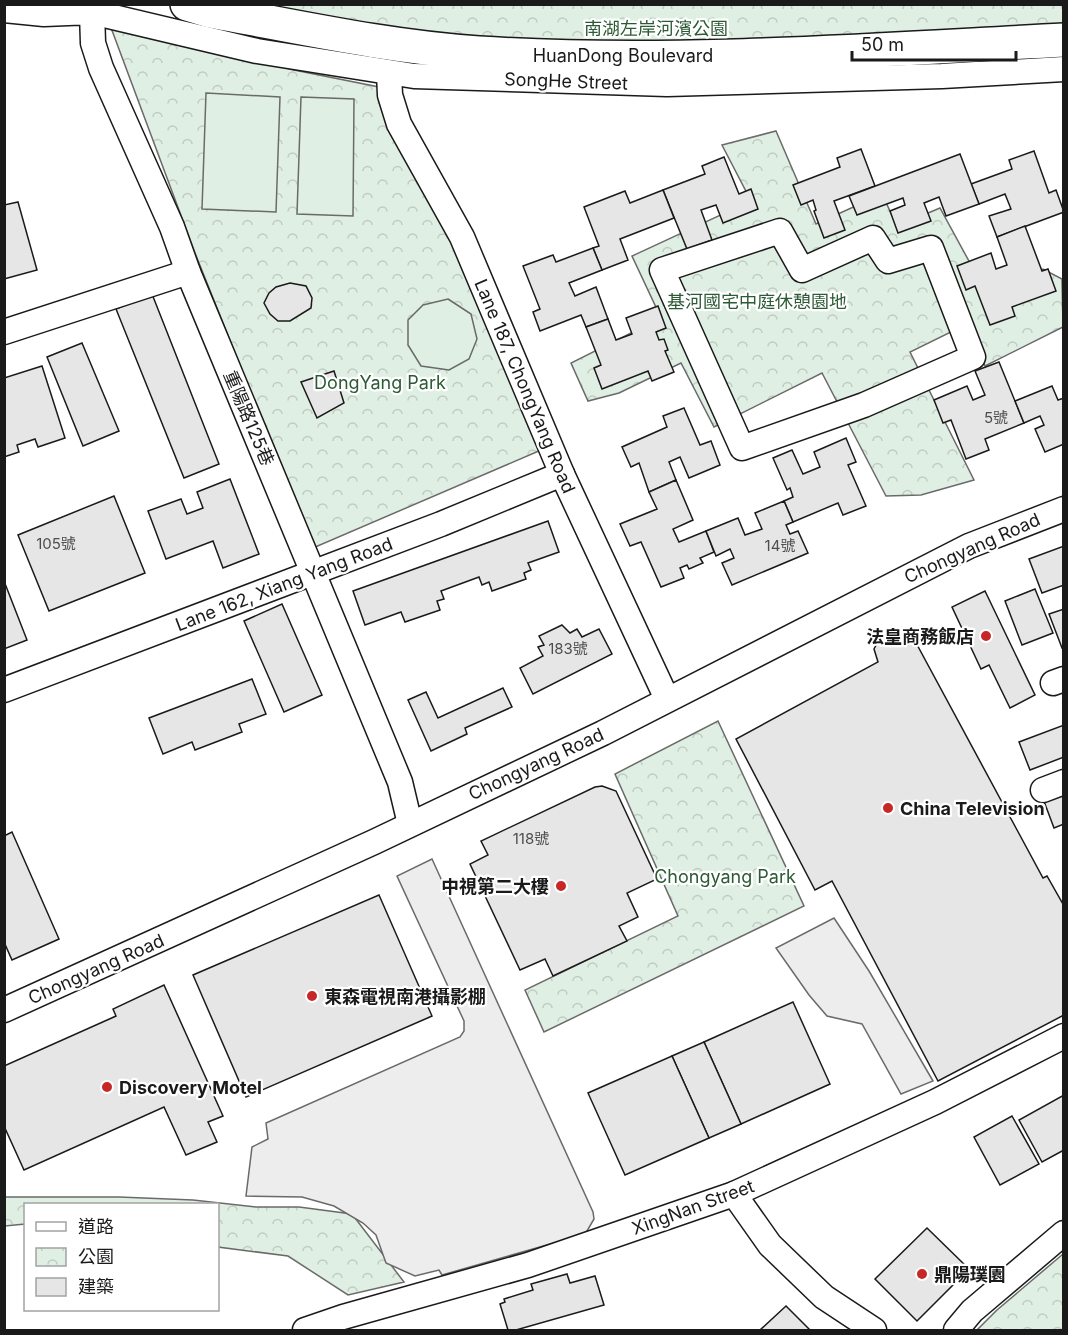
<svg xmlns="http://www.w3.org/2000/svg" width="1068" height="1335" viewBox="0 0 1068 1335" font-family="Inter,'Noto Sans TC',sans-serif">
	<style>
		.park { fill: url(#park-crowns); stroke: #6a6a6a; stroke-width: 1.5 }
		.pitch { fill: #e0efe3; stroke: #6a6a6a; stroke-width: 1.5 }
		.parking { fill: #ededed; stroke: #6a6a6a; stroke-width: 1.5 }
		.building { fill: #e6e6e6; stroke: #1a1a1a; stroke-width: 1.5 }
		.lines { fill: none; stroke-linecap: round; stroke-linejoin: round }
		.minor-casing { stroke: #1a1a1a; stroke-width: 27 }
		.highway-casing { stroke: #1a1a1a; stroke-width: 36 }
		.minor { stroke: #fff; stroke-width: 24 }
		.highway { stroke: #fff; stroke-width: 33 }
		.poi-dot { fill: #c62828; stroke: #fff; stroke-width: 2 }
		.labels { text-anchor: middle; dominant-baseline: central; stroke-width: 4.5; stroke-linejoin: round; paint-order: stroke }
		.number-label { font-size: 15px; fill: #4d4d4d }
		.park-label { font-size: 18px; fill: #2b5a34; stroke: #fff }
		.street-label { font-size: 18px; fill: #1a1a1a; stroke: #fff }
		.poi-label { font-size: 18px; font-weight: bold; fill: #1a1a1a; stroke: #fff; text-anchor: start }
	</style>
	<defs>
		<pattern id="park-crowns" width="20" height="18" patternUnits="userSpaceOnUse" patternTransform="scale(1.5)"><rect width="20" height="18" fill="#e0efe3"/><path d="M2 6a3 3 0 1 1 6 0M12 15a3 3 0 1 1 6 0" fill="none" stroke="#c0ccc2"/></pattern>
	</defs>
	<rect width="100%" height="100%" fill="#fff"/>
	<g class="park">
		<polygon points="1063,4 1064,36 531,51 248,5"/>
		<polygon points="110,25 294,70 379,87 548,447 313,548 195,253"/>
		<polygon points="776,131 816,224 882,194 897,226 940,208 988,296 1043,269 1062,279 1063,327 985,366 967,324 910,352 974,480 921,495 886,496 822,373 714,427 681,363 619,393 588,401 571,363 661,318 632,256 751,201 722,145"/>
		<polygon points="718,721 804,906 544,1032 525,990 678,916 615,774"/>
		<polygon points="5,1197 119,1197 193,1200 256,1207 299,1207 352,1214 404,1282 348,1295 288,1256 218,1247 218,1204 26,1204 25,1224 5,1226"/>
		<polygon points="1063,1254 1063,1330 977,1330 997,1310"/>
	</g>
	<g class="pitch">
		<polygon points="206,93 280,97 276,212 202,209"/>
		<polygon points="301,97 354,99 353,216 297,214"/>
		<polygon points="448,299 471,314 477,339 469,359 449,370 421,366 408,345 408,320 423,305"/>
	</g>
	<g class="parking">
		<polygon points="432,859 593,1212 594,1219 587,1231 582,1235 442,1275 439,1270 415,1276 386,1263 376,1235 363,1223 334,1206 302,1197 246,1196 252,1147 268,1139 266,1123 460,1037 464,1031 464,1021 397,876"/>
		<polygon points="834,918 869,971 933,1081 901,1094 862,1024 827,1016 809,995 776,948"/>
	</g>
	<g class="building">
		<polygon points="861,149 875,186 834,201 845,230 824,238 814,211 816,210 813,200 801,205 793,185 840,167 837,158"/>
		<polygon points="1034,151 1049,193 1056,190 1064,212 997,237 989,216 1011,209 1005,194 979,204 971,184 1012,169 1009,160"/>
		<polygon points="960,154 979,204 946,216 939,197 924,203 931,221 898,233 890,211 905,205 903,198 857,215 849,196"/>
		<polygon points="724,157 739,194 751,189 758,209 723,223 716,205 701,210 712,240 687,249 663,190 705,174 702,166"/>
		<polygon points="663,190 674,218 620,239 628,260 602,270 593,248 599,246 584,207 625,191 630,203"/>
		<polygon points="18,202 37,270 4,279 4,205"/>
		<polygon points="1025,226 1042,271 1048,269 1056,291 1012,307 1015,316 990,325 975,286 966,290 957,266 991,253 996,269 1007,265 997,237"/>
		<polygon points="593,248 602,270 569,283 575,296 596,287 608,319 586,327 581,315 540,331 533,312 540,309 523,266 553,255 556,262"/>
		<polygon points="290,283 306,286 312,298 311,308 290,321 278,321 270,314 264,303 269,293 276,287"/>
		<polygon points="152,294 219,464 184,478 116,309"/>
		<polygon points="658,306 666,328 656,332 659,340 664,339 668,350 665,351 674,372 652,381 648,371 602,389 594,368 601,365 586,327 608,319 616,340 632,334 626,318"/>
		<polygon points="82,343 119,431 83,446 47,357"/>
		<polygon points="999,362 1024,423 985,439 989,450 966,459 951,420 943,423 934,400 967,386 973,400 985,395 975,371"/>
		<polygon points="42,366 65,438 38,447 35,439 17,445 19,452 4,457 4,378"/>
		<polygon points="334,371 344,403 317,418 301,382"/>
		<polygon points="1052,386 1058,400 1064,398 1064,444 1045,452 1035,429 1044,425 1040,416 1024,423 1015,401"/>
		<polygon points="684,408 700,445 711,441 720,465 689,478 680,457 669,462 676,480 649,492 639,463 631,467 622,447 667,427 663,416"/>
		<polygon points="846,438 856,462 848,465 866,506 843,515 838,503 793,522 784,501 793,497 790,488 787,490 773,458 792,450 803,474 820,467 814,452"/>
		<polygon points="230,479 259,554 223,568 213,541 166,559 148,511 181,499 187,514 203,508 197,492"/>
		<polygon points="676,480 693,520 673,529 679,542 706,531 714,552 700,558 703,563 689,569 687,565 680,568 684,578 661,587 641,542 630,546 620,524 657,509 649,492"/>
		<polygon points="114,496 145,573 49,611 18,535"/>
		<polygon points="784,501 793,522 786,525 790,534 798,531 808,553 732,585 722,563 734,558 730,549 716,556 706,531 738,518 745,535 762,529 755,513"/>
		<polygon points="548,521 559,552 528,563 531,570 524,573 526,579 492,591 489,582 482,585 479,577 441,591 444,599 437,601 440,610 405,622 401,612 365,625 353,591"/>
		<polygon points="1064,546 1064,585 1042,593 1029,559"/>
		<polygon points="4,581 27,640 4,649"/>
		<polygon points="1035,589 1053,633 1022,645 1005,601"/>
		<polygon points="985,591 1035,695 1010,708 989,665 981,669 952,607"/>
		<polygon points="282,604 322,695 284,712 244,621"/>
		<polygon points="1064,609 1064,647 1062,648 1049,614"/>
		<polygon points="562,625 570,633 577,629 582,637 599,629 612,654 533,694 520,668 543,656 538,647 544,645 539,636"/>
		<polygon points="889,634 895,635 906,646 915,641 1043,878 1047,876 1064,906 1064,1015 938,1081 832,881 815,890 736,739 878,662 874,649 881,636"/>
		<polygon points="252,679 266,714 239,724 242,732 195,750 192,742 163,754 149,718"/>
		<polygon points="503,688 512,707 465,728 467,734 431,751 408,700 426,692 438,718"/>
		<polygon points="1064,725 1064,757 1030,770 1019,742"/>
		<polygon points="602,786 616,791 657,879 627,893 638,917 619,926 627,941 553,976 545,959 520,970 470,864 488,855 481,841 595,787"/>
		<polygon points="1064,788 1064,824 1054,828 1042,796"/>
		<polygon points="12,832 59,939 12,960 4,942 4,836"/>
		<polygon points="379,895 432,1016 246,1097 193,975"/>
		<polygon points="164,985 223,1116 208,1122 217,1142 186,1155 164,1107 24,1170 4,1126 4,1066 116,1016 113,1009"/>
		<polygon points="793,1002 830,1084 741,1124 704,1042"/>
		<polygon points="704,1042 741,1124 709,1138 672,1056"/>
		<polygon points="672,1056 709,1138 625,1175 588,1093"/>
		<polygon points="1064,1095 1064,1150 1042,1162 1019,1120"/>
		<polygon points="1012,1116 1039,1164 1000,1185 974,1137"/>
		<polygon points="927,1228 969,1269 917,1321 875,1279"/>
		<polygon points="567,1274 570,1283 595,1276 604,1305 516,1330 508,1330 500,1304 505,1302 504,1299 533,1290 531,1284"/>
		<polygon points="786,1306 810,1330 760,1330"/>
	</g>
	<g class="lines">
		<defs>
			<g id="minor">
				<polyline points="76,4 92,12 257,51 414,76 667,84 942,76 1064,69"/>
				<polyline points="4,10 44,14 92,12 93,43 101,68 172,227 188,272 400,782 410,824"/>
				<polyline points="389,73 390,95 399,124 462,237 562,474 667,699"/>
				<polygon points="780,231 802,270 873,238 888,261 931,248 973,357 864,405 742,448 662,270"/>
				<polyline points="4,332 188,272"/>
				<polyline points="1053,683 1064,679"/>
				<polyline points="4,690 441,524 562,474"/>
				<polyline points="1043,790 1064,782"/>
				<polyline points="4,1010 374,842 603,733 969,546 1064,509"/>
				<polyline points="734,1194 770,1245 824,1297 874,1330"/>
				<polyline points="305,1330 343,1317 528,1265 734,1194 935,1102 1064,1036"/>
				<polyline points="956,1330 972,1311 1064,1233"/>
			</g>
			<path id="highway" d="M187 4 210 11C299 27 388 47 479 53 673 65 869 50 1064 40"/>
		</defs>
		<use href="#minor" class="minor-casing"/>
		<use href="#highway" class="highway-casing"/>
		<use href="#minor" class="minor"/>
		<use href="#highway" class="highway"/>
	</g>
	<g class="poi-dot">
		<circle cx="986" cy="636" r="6"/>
		<circle cx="888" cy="808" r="6"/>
		<circle cx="561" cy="886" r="6"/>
		<circle cx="312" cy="996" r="6"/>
		<circle cx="107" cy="1087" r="6"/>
		<circle cx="922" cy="1274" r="6"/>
	</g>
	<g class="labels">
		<g class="number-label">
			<text x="996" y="417">5號</text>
			<text x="56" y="543">105號</text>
			<text x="780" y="545">14號</text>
			<text x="568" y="648">183號</text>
			<text x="531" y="838">118號</text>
		</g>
		<g class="park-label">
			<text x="656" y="28">南湖左岸河濱公園</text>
			<text x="757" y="301">基河國宅中庭休憩園地</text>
			<text x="380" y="382">DongYang Park</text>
			<text x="725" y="876">Chongyang Park</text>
		</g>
		<g class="street-label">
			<text x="623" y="55">HuanDong Boulevard</text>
			<text transform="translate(566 81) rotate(2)">SongHe Street</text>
			<text transform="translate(525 386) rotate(67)">Lane 187, ChongYang Road</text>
			<text transform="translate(249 418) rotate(67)">重陽路125巷</text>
			<text transform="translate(972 548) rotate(-24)">Chongyang Road</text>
			<text transform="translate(284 584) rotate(-21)">Lane 162, Xiang Yang Road</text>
			<text transform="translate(536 764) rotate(-25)">Chongyang Road</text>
			<text transform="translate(96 969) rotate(-24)">Chongyang Road</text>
			<text transform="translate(693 1207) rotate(-20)">XingNan Street</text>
		</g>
		<g class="poi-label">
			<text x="974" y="636" text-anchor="end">法皇商務飯店</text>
			<text x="900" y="808">China Television</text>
			<text x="549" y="886" text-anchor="end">中視第二大樓</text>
			<text x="324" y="996">東森電視南港攝影棚</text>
			<text x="119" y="1087">Discovery Motel</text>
			<text x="934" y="1274">鼎陽璞園</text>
		</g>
	</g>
	<rect width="1068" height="1335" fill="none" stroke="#1a1a1a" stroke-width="12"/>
	<rect x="24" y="1203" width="195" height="108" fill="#ffffff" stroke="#a3a3a3" stroke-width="1.5"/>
	<rect x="36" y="1222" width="30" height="9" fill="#ffffff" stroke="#a3a3a3" stroke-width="1.5"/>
	<text x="78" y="1233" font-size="18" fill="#1a1a1a">道路</text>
	<rect x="36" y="1248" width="30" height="18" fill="url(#park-crowns)" stroke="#a3a3a3" stroke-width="1.5"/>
	<text x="78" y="1263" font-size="18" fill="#1a1a1a">公園</text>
	<rect x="36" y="1278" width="30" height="18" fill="#e6e6e6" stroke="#a3a3a3" stroke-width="1.5"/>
	<text x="78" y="1293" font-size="18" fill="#1a1a1a">建築</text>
	<path d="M852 51v9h164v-9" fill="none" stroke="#1a1a1a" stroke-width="3"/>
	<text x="861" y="51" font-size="18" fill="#1a1a1a" stroke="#ffffff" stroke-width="4.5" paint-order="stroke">50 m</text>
</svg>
